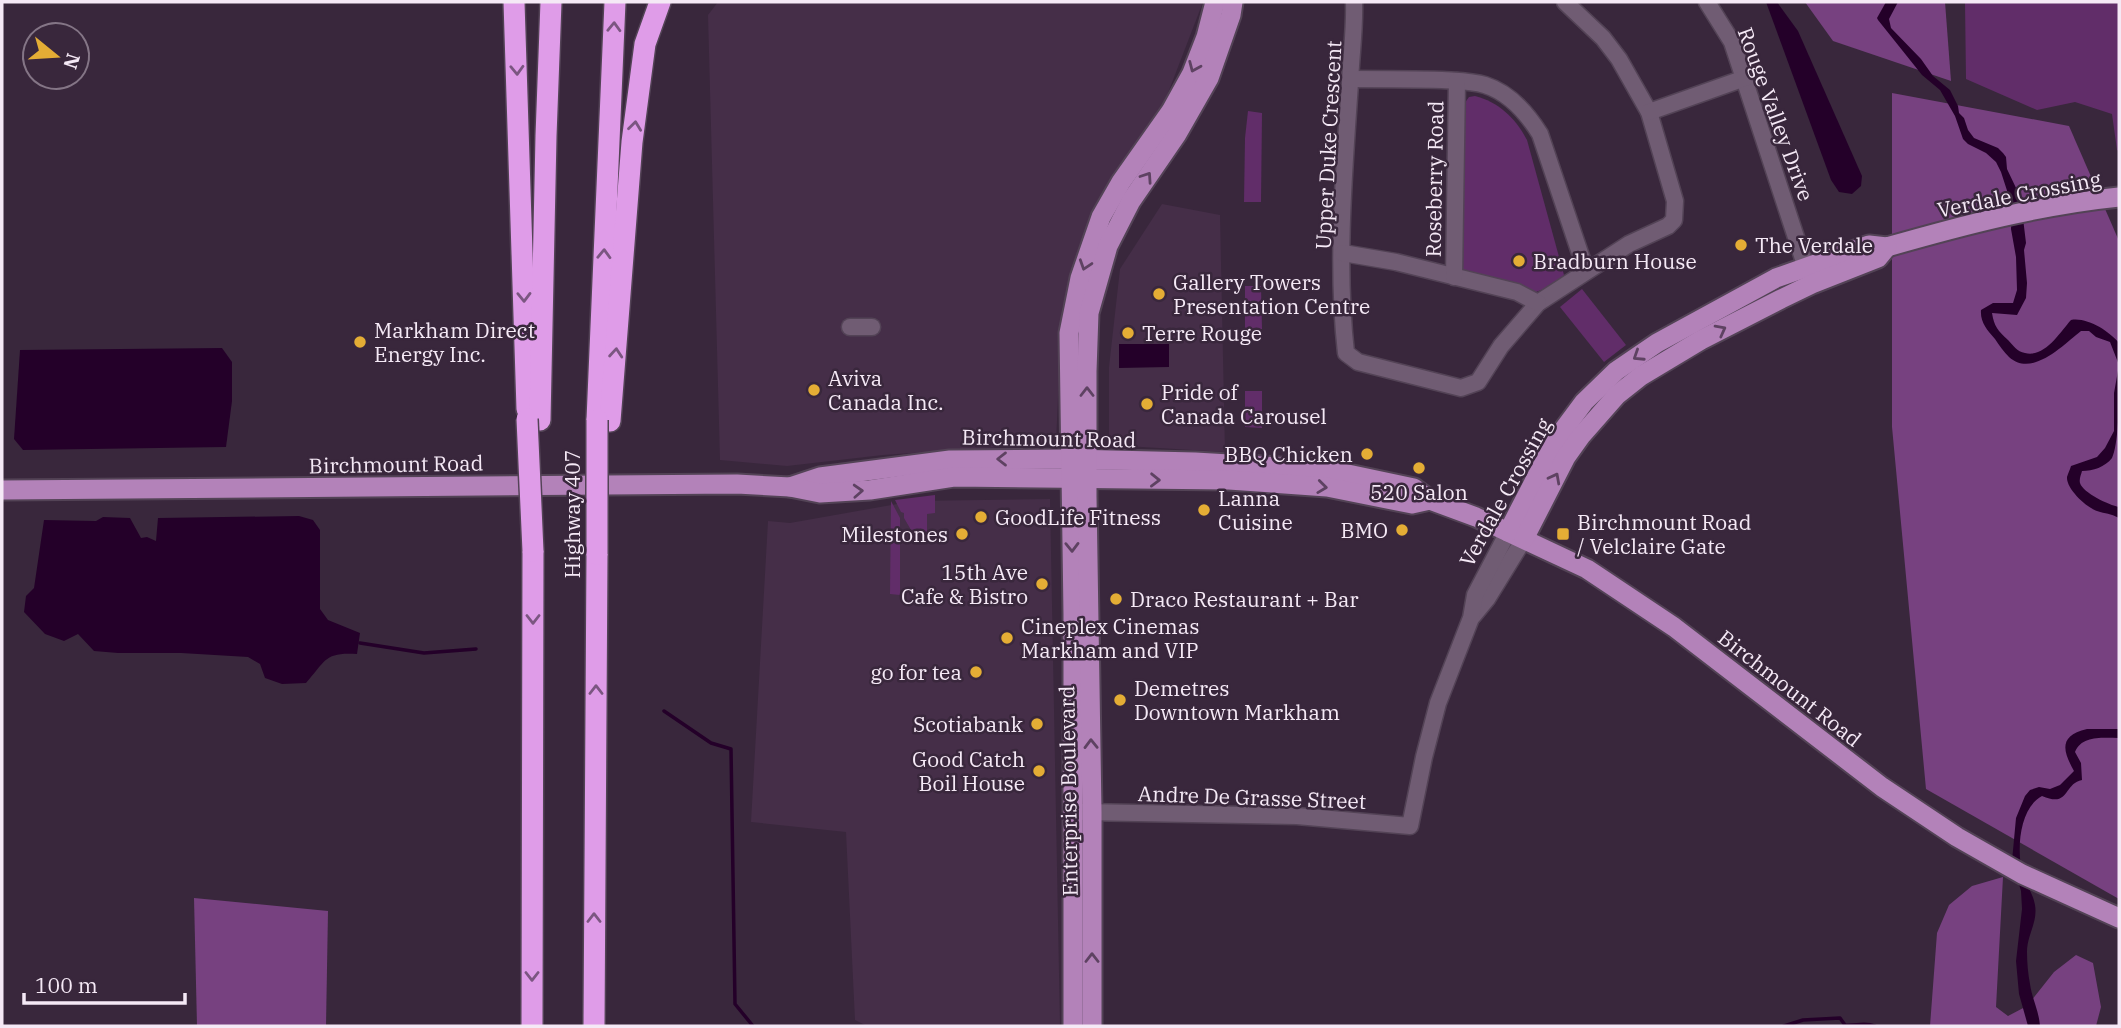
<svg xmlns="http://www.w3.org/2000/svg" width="2121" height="1028" viewBox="0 0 2121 1028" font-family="'IBM Plex Serif',serif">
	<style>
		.built { fill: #452e48 }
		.green { fill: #612d69 }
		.forest { fill: #774180 }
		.water { fill: #240029 }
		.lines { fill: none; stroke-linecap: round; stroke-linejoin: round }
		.stream { stroke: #240029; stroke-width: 3.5 }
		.minor-casing { stroke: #534356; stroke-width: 19 }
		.major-casing { stroke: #534356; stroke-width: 23 }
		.highway-casing { stroke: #534356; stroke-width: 24 }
		.minor { stroke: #705c73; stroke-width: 16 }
		.major { stroke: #b382b9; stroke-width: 19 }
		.highway { stroke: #df9ce8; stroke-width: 21 }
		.highway-bridge-casing { stroke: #534356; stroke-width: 24; stroke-linecap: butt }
		.highway-bridge { stroke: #df9ce8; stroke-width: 21 }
		.oneway { stroke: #7b5681 }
		.oneway2 { stroke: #5e4262 }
		.poi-dot { fill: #e4ad35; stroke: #39273c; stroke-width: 2.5 }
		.labels { text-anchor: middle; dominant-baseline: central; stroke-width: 5; stroke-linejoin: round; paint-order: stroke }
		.street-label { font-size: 21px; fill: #f5e9f6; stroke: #39273c }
		.poi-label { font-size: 21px; fill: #f5e9f6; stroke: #39273c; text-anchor: start }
	</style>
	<rect width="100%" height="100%" fill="#39273c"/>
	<g class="built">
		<polygon points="718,2 1203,2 1163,106 1102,199 1062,308 1056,443 883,455 787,466 720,460 708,15"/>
		<polygon points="1162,204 1220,215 1225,452 1109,445 1109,367 1120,269"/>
		<polygon points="1050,499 1060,1026 867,1026 855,1020 846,832 751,822 768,521 790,523 914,501"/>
	</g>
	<g class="green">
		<polygon points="1965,2 2119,2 2119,151 2117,150 2112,114 2075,102 2037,110 1966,79"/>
		<path d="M1475 96C1499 102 1516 119 1527 140L1564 275 1549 287 1536 292 1463 272 1464 104 1469 97Z"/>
		<polygon points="1248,111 1262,113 1261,202 1244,202 1245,138"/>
		<polygon points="1245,286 1261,286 1262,329 1245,329"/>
		<polygon points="1582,289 1626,345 1604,362 1560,307"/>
		<polygon points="1245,391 1262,391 1262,428 1245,427"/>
		<polygon points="935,495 935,513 927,514 927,535 914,535 904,518 904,513 901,512 895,500"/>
		<polygon points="891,501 900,518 900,595 890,594"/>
	</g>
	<g class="forest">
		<polygon points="1805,2 1945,2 1951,81 1833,41"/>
		<polygon points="1892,93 2069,126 2119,241 2119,899 1926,789 1892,427"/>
		<polygon points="2003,877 1996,1007 2008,1016 2027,1006 2054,972 2076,955 2093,963 2101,1007 2096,1026 1930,1026 1937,933 1949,905 1972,886"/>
		<polygon points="194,898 328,911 326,1026 197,1026"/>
	</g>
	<g class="water">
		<polygon points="1766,2 1777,2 1798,31 1862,176 1861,186 1852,194 1839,192 1831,180"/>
		<path d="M1886 2H1898L1889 19 1891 28 1921 59 1933 76 1950 90 1958 106 1959 113 1964 118 1968 130 1974 138 1998 148 2003 153 2006 157 2007 169 2017 190 2022 210 2026 243 2024 250 2027 283 2026 298 2017 315 1992 313C1994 326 1998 331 2008 340 2013 345 2017 352 2025 353 2045 358 2060 332 2071 320 2087 317 2109 331 2119 343 2119 369 2121 439 2112 458 2105 467 2093 471 2082 471 2081 475 2079 479 2080 483 2083 493 2109 505 2119 507V518C2110 513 2106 514 2097 511 2087 508 2066 489 2067 477 2068 473 2070 470 2071 466L2097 457 2105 448 2114 431V393L2119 365 2110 342 2096 337 2089 331H2081C2063 345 2032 378 2009 357 2004 352 1999 345 1995 339 1987 330 1980 322 1981 310L1993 303H2013L2017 290 2016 257 2011 229 2012 206 2001 172 1996 162 1986 153 1968 144 1963 139 1955 116 1940 90 1922 75 1878 20 1877 18Z"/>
		<polygon points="1119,344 1169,344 1169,367 1119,368"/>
		<polygon points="222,348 232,362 232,401 226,447 23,450 14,439 20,350"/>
		<path d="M299 516 313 520 320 530V609L328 620 360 633 357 654C325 652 326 660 306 683L282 684 265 678 260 664 248 657 181 653H118L94 651 78 634 64 641 45 634 24 612 26 596 34 588 44 520 96 521 103 517 130 518 141 538 147 537 156 541 158 518Z"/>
		<path d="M2087 729H2119V738C2103 738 2082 735 2075 752L2081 763 2082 780C2063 784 2070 808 2042 796 2019 808 2016 852 2023 875 2026 885 2033 893 2035 905 2038 922 2027 935 2027 952 2027 962 2028 974 2030 984 2032 999 2039 1011 2040 1026H2028L2019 994 2016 961 2022 909 2021 891 2012 861 2016 818 2025 796 2030 790 2039 787 2050 789 2060 785 2074 771C2063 751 2058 736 2087 729Z"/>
	</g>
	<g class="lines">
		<g class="stream">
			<polyline points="360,643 424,653 476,649"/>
			<polyline points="664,711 711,743 731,749 735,1004 753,1026"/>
			<path d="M1784 1026 1803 1020 1840 1018 1845 1025C1856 1026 1865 1022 1875 1026"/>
		</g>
		<defs>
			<g id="minor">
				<path d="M1354 2C1355 29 1351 55 1350 83 1344 171 1336 265 1346 353L1358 362 1461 388 1478 382 1501 346 1538 303 1629 244 1668 226 1674 220 1675 201 1649 112 1619 59 1603 38 1565 2"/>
				<polyline points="1707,2 1732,42 1809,277"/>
				<path d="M1350 79C1381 79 1411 79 1442 80 1455 81 1472 81 1485 85 1510 93 1527 113 1540 134L1586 271"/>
				<polyline points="1649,112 1745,78"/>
				<polyline points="1343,253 1396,262 1517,292 1538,303"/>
				<polyline points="1454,277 1457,81"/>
				<polyline points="850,327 872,327"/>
				<polyline points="1473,616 1487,599 1524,539"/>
				<polyline points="1083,812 1297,816 1410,826 1424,757 1438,703 1471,618 1475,595 1508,532"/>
			</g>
			<g id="major">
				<polyline points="790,487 820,477 950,460 1070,459 1195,462 1329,470 1414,488 1430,500 1476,517 1587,569 1674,627 1882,787 1957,837 2022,874 2119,918"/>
				<polyline points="2,490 737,484 790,487 820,493 870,490 954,477 1229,480 1327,487 1412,504 1430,500"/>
				<path d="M1508 532 1555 441 1584 402 1616 371 1657 343 1776 278 1869 245 1887 247C1964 225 2040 205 2119 197"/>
				<polyline points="1524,539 1566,457 1581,436 1617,395 1641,376 1701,340 1781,299 1812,284 1878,258 1887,247"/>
				<polyline points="1073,1026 1073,614 1069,333 1080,278 1101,217 1121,182 1171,111 1192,73 1206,37 1215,2"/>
				<polyline points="1092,1026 1092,812 1087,497 1087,371 1089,313 1108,246 1131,201 1177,134 1209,78 1231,15 1233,2"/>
			</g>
			<g id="highway">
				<polyline points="514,2 527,409"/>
				<polyline points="540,420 546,136 551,2"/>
				<polyline points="597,420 615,2"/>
				<polyline points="610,421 632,142 645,44 660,2"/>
				<polyline points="532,1026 533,551"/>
				<polyline points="594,1026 597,554"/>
			</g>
		</defs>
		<use href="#minor" class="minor-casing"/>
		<use href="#major" class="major-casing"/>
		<use href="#highway" class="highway-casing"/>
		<use href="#minor" class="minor"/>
		<use href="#major" class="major"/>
		<use href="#highway" class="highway"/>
		<defs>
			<g id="highway-bridge">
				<polyline points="527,419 533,551"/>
				<polyline points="597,420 597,554"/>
			</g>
		</defs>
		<use href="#highway-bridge" class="highway-bridge-casing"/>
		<use href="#highway-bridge" class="highway-bridge"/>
	</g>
	<defs><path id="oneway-chevron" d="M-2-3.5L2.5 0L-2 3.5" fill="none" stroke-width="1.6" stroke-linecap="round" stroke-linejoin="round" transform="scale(1.75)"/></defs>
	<g class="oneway">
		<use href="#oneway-chevron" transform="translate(614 27) rotate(-88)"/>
		<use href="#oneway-chevron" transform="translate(517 70) rotate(88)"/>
		<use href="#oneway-chevron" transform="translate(635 126) rotate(-83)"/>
		<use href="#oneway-chevron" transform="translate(604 254) rotate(-88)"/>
		<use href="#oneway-chevron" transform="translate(524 297) rotate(89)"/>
		<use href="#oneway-chevron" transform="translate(616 353) rotate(-85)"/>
		<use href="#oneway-chevron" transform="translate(533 619) rotate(90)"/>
		<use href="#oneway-chevron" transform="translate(596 690) rotate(-90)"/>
		<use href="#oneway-chevron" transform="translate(594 918) rotate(-90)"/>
		<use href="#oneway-chevron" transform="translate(532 976) rotate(90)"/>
	</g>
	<g class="oneway2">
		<use href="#oneway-chevron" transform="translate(1194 67) rotate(113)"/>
		<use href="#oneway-chevron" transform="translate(1147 177) rotate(-56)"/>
		<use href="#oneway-chevron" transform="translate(1085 265) rotate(108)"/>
		<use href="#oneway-chevron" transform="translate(1721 330) rotate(-28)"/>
		<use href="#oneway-chevron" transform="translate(1638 356) rotate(147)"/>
		<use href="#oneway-chevron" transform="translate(1087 392) rotate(-90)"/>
		<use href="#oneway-chevron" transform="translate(1002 459) rotate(180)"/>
		<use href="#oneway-chevron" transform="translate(1555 478) rotate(-62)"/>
		<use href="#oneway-chevron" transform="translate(1155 480) rotate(1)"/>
		<use href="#oneway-chevron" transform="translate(1322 487) rotate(7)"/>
		<use href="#oneway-chevron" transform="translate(858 491) rotate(-3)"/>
		<use href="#oneway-chevron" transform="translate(1072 547) rotate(89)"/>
		<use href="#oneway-chevron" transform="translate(1091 744) rotate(-91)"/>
		<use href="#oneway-chevron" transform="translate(1092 958) rotate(-90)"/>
	</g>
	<g class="poi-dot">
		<circle cx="1741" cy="245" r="7"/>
		<circle cx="1519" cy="261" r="7"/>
		<circle cx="1159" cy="294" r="7"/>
		<circle cx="1128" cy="333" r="7"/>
		<circle cx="360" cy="342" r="7"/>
		<circle cx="814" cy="390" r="7"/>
		<circle cx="1147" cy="404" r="7"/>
		<circle cx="1367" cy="454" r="7"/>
		<circle cx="1419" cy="468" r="7"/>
		<circle cx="1204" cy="510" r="7"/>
		<circle cx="981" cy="517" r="7"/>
		<circle cx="1402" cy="530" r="7"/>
		<circle cx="962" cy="534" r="7"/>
		<rect x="1556" y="527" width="14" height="14" rx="3.5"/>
		<circle cx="1042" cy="584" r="7"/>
		<circle cx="1116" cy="599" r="7"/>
		<circle cx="1007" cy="638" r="7"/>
		<circle cx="976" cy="672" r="7"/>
		<circle cx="1120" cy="700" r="7"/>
		<circle cx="1037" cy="724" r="7"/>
		<circle cx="1039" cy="771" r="7"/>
	</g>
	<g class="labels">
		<g class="street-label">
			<text transform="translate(1776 114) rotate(70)">Rouge Valley Drive</text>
			<text transform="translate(1328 145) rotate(-87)">Upper Duke Crescent</text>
			<text transform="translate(1434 179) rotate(-89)">Roseberry Road</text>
			<text transform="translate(2019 194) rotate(-11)">Verdale Crossing</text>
			<text transform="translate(1049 438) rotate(1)">Birchmount Road</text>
			<text transform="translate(396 464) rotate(-1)">Birchmount Road</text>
			<text transform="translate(1505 492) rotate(-61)">Verdale Crossing</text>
			<text transform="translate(572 514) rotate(-90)">Highway 407</text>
			<text transform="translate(1790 688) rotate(38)">Birchmount Road</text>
			<text transform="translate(1068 791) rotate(-91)">Enterprise Boulevard</text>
			<text transform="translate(1252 797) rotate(2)">Andre De Grasse Street</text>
		</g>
		<g class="poi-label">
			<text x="1755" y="245">The Verdale</text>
			<text x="1533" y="261">Bradburn House</text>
			<text x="1173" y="282">Gallery Towers<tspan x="1173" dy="24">Presentation Centre</tspan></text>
			<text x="374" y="330">Markham Direct<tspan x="374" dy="24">Energy Inc.</tspan></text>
			<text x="1142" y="333">Terre Rouge</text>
			<text x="828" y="378">Aviva<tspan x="828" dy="24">Canada Inc.</tspan></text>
			<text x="1161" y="392">Pride of<tspan x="1161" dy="24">Canada Carousel</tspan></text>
			<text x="1353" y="454" text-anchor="end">BBQ Chicken</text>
			<text x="1419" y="492" text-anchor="middle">520 Salon</text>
			<text x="1218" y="498">Lanna<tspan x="1218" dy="24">Cuisine</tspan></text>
			<text x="995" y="517">GoodLife Fitness</text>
			<text x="1577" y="522">Birchmount Road<tspan x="1577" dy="24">/ Velclaire Gate</tspan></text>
			<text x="1388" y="530" text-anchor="end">BMO</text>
			<text x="948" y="534" text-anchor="end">Milestones</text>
			<text x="1028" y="572" text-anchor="end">15th Ave<tspan x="1028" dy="24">Cafe &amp; Bistro</tspan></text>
			<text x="1130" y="599">Draco Restaurant + Bar</text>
			<text x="1021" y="626">Cineplex Cinemas<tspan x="1021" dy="24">Markham and VIP</tspan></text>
			<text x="962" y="672" text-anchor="end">go for tea</text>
			<text x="1134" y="688">Demetres<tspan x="1134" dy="24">Downtown Markham</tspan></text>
			<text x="1023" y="724" text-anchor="end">Scotiabank</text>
			<text x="1025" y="759" text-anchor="end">Good Catch<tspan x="1025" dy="24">Boil House</tspan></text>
		</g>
	</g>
	<rect width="2121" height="1028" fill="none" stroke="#f5e9f6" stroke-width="7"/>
	<g transform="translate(56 56) rotate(108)"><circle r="33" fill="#39273c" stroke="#847586" stroke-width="2"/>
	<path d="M0-5L12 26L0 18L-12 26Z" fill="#e4ad35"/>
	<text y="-10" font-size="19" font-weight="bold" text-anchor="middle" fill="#f5e9f6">N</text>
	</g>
	<path d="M24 993v10h161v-10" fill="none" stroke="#f5e9f6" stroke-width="3.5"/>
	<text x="35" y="993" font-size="21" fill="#f5e9f6" stroke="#39273c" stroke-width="5" paint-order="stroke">100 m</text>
</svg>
